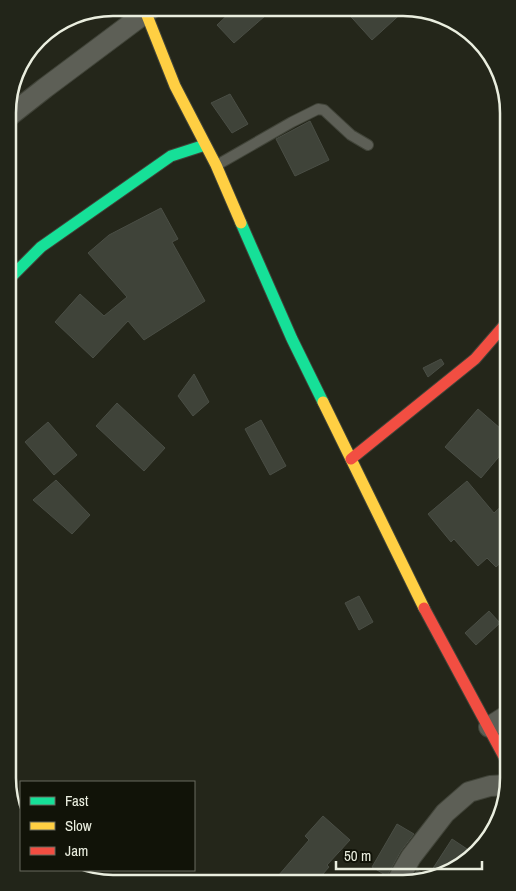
<svg xmlns="http://www.w3.org/2000/svg" width="516" height="891" viewBox="0 0 516 891" font-family="'Archivo Narrow',sans-serif">
	<style>
		.building { fill: #3f4339; stroke: #4a4e45 }
		.lines { fill: none; stroke-linecap: round; stroke-linejoin: round }
		.lane-casing { stroke: #414439; stroke-width: 12 }
		.street-casing { stroke: #414439; stroke-width: 22 }
		.fast-casing { stroke: #414439; stroke-width: 13 }
		.slow-casing { stroke: #414439; stroke-width: 13 }
		.jam-casing { stroke: #414439; stroke-width: 13 }
		.lane { stroke: #5d5f56; stroke-width: 10 }
		.street { stroke: #5d5f56; stroke-width: 20 }
		.fast { stroke: #16e098; stroke-width: 11 }
		.slow { stroke: #ffcf43; stroke-width: 11 }
		.jam { stroke: #f24e42; stroke-width: 11 }
		.rim { fill: none; stroke: #eaeedf; stroke-width: 2.5 }
	</style>
	<rect width="100%" height="100%" fill="#24261a"/>
	<g class="building">
		<polygon points="235,8 273,9 234,43 217,25"/>
		<polygon points="344,9 406,9 372,40"/>
		<polygon points="230,94 248,124 232,133 211,103"/>
		<polygon points="310,121 329,160 295,176 276,139"/>
		<polygon points="161,208 178,239 172,242 205,301 144,340 128,321 93,358 55,322 80,294 104,316 127,297 88,253 109,235"/>
		<polygon points="441,359 444,364 428,377 423,368"/>
		<polygon points="194,374 209,402 193,416 178,396"/>
		<polygon points="117,403 165,448 144,471 96,426"/>
		<polygon points="478,409 508,435 508,446 481,478 445,447"/>
		<polygon points="261,420 286,466 270,475 245,429"/>
		<polygon points="48,422 77,455 54,475 25,442"/>
		<polygon points="56,480 90,515 72,534 33,500"/>
		<polygon points="467,481 494,513 508,500 508,556 496,567 487,558 478,566 454,539 451,542 428,514"/>
		<polygon points="359,596 373,622 359,630 345,603"/>
		<polygon points="489,611 500,623 476,645 465,633"/>
		<polygon points="323,816 350,840 327,865 329,867 315,883 272,883 309,840 305,836"/>
		<polygon points="397,824 414,834 401,851 387,876 372,867"/>
		<polygon points="452,839 473,853 443,876 410,882 417,870 428,876"/>
	</g>
	<g class="lines">
		<defs>
			<polyline id="lane" points="217,165 292,122 318,109 324,110 351,135 368,145"/>
			<g id="street">
				<polyline points="8,117 45,88 152,8"/>
				<polyline points="489,727 508,715"/>
				<polyline points="396,883 411,857 445,813 469,792 490,786 508,785"/>
			</g>
			<g id="fast">
				<polyline points="241,223 292,339 323,402"/>
				<polyline points="8,280 41,247 171,156 205,145"/>
			</g>
			<g id="slow">
				<polyline points="144,8 175,86 216,165 241,223"/>
				<polyline points="323,402 424,608"/>
			</g>
			<g id="jam">
				<polyline points="351,459 475,359 508,321"/>
				<polyline points="424,608 508,764"/>
			</g>
		</defs>
		<use href="#lane" class="lane-casing"/>
		<use href="#street" class="street-casing"/>
		<use href="#fast" class="fast-casing"/>
		<use href="#slow" class="slow-casing"/>
		<use href="#jam" class="jam-casing"/>
		<use href="#lane" class="lane"/>
		<use href="#street" class="street"/>
		<use href="#fast" class="fast"/>
		<use href="#slow" class="slow"/>
		<use href="#jam" class="jam"/>
	</g>
	<path d="M0 0H516V891H0ZM113 16H403A97 97 0 0 1 500 113V778A97 97 0 0 1 403 875H113A97 97 0 0 1 16 778V113A97 97 0 0 1 113 16Z" fill="#222519" fill-rule="evenodd"/>
	<path class="rim" d="M113 16H403A97 97 0 0 1 500 113V778A97 97 0 0 1 403 875H113A97 97 0 0 1 16 778V113A97 97 0 0 1 113 16Z"/>
	<rect x="20" y="781" width="175" height="90" fill="#111308" stroke="#686b5e"/>
	<rect x="30" y="797" width="25" height="8" fill="#16e098" stroke="#686b5e"/>
	<text x="65" y="806" font-size="15" fill="#eaeedf">Fast</text>
	<rect x="30" y="822" width="25" height="8" fill="#ffcf43" stroke="#686b5e"/>
	<text x="65" y="831" font-size="15" fill="#eaeedf">Slow</text>
	<rect x="30" y="847" width="25" height="8" fill="#f24e42" stroke="#686b5e"/>
	<text x="65" y="856" font-size="15" fill="#eaeedf">Jam</text>
	<path d="M336 861v8h146v-8" fill="none" stroke="#eaeedf" stroke-width="2.5"/>
	<text x="344" y="861" font-size="15" fill="#eaeedf" stroke="#111308" stroke-width="4" paint-order="stroke">50 m</text>
</svg>
